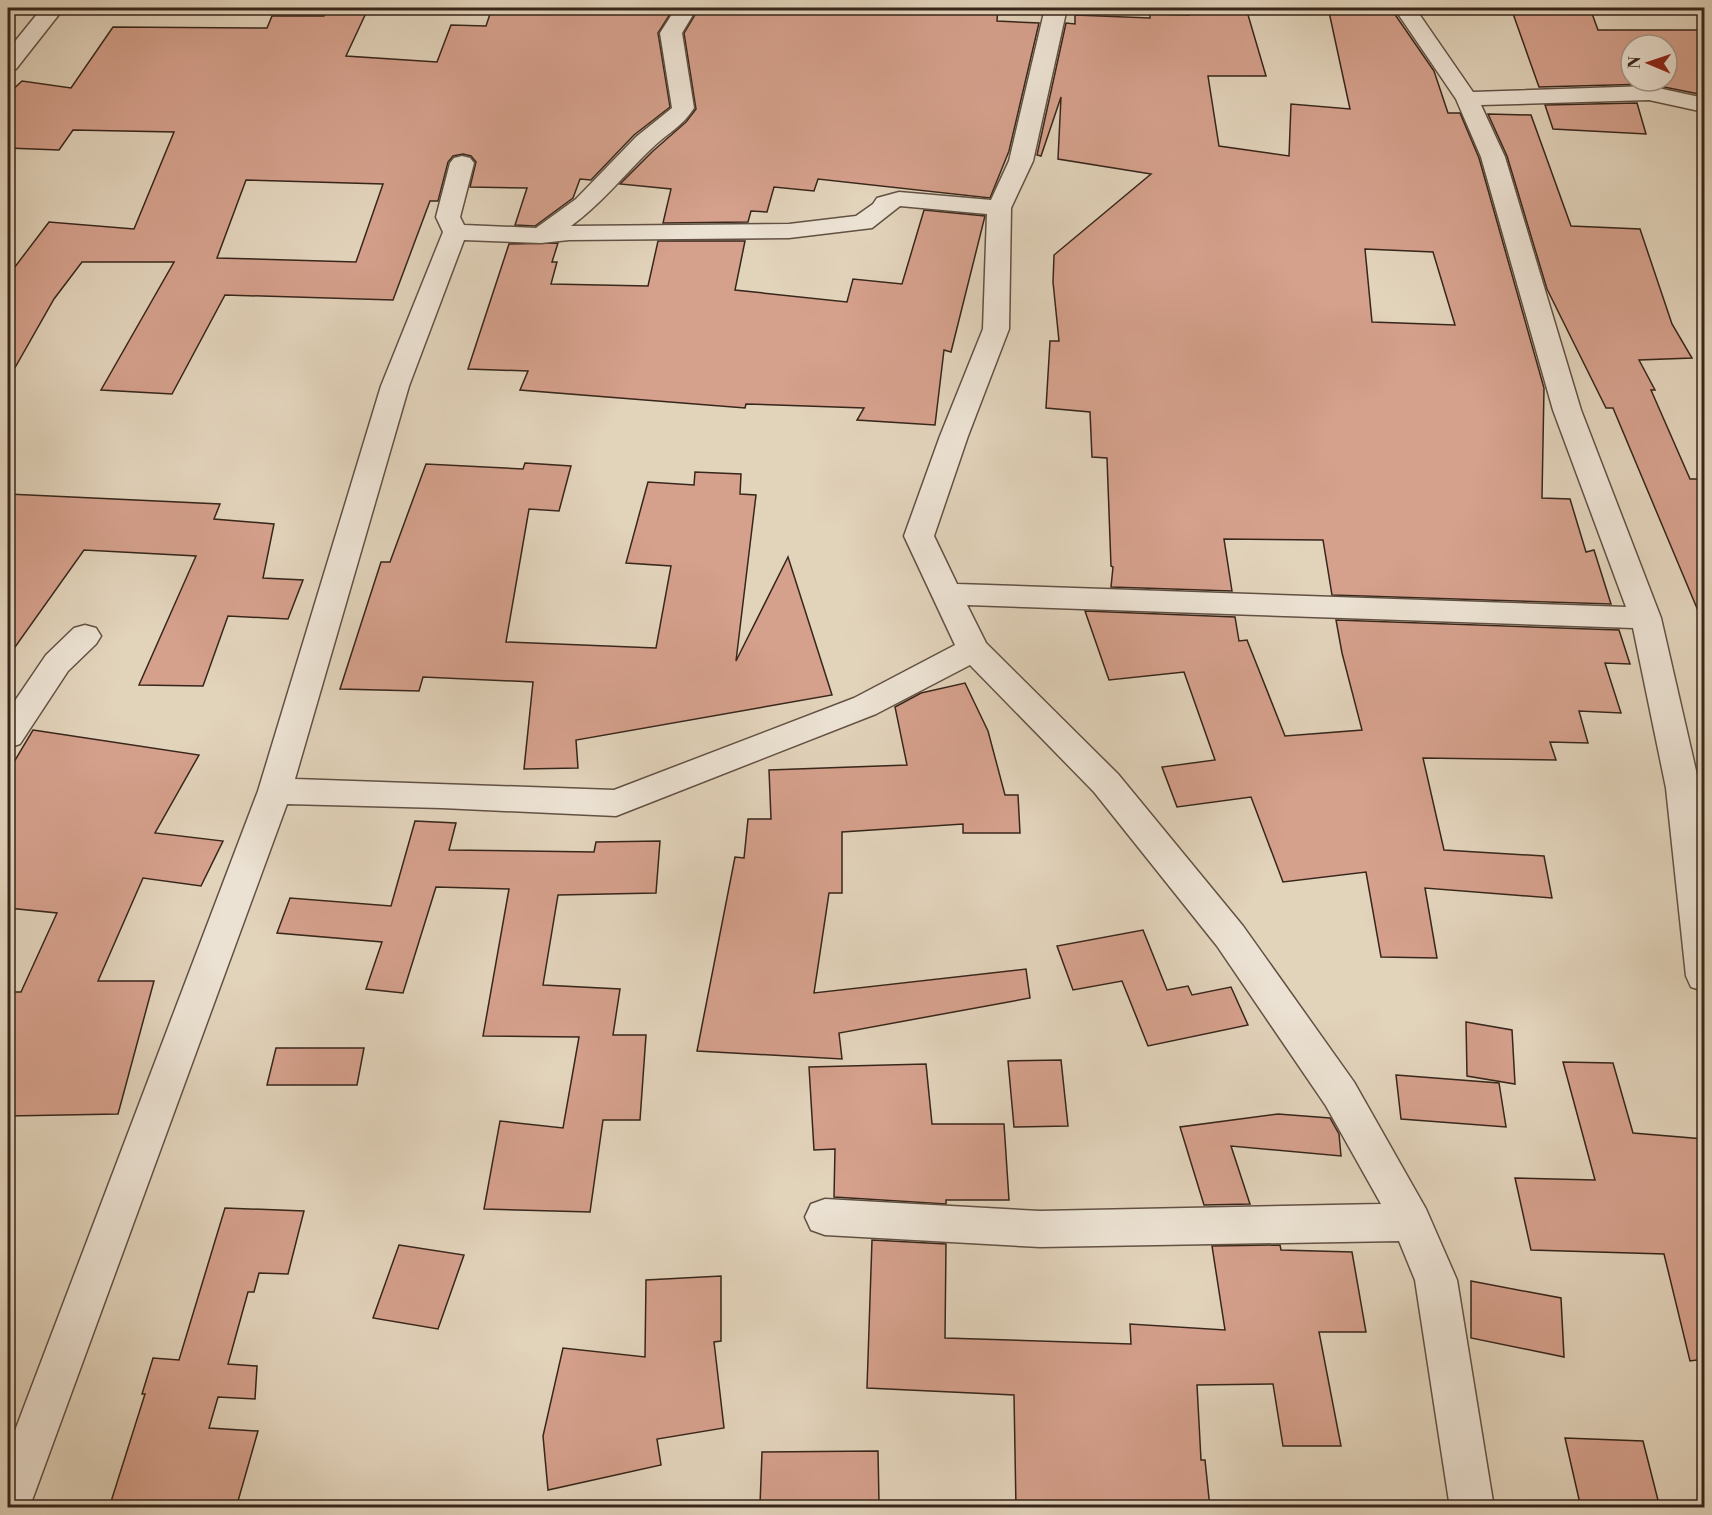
<svg xmlns="http://www.w3.org/2000/svg" width="1712" height="1515" viewBox="0 0 1712 1515" font-family="'Libre Bodoni',serif">
	<style>
		.building { fill: #d5a08c; stroke: #37261b; stroke-width: 1.5; fill-rule: evenodd }
		.lines { fill: none; stroke-linecap: round; stroke-linejoin: round }
		.minor-casing { stroke: #625143; stroke-width: 3 }
		.minor { fill: #ece2d3; fill-rule: evenodd }
	</style>
	<rect width="100%" height="100%" fill="#e2d3bb"/>
	<filter id="stains"><feTurbulence type="fractalNoise" baseFrequency=".00333" numOctaves="4"/><feColorMatrix values="0 0 0 0 .2 0 0 0 0 .09 0 0 0 0 .02 0 0 0 .5 -.17"/></filter>
	<radialGradient id="worn" r=".72"><stop offset=".6" stop-color="#630" stop-opacity="0"/><stop offset="1" stop-color="#630" stop-opacity=".3"/></radialGradient>
	<g class="building">
		<path d="M492 8H674L658 33 670 107 634 135 591 180 580 179 573 198 535 226 515 225 527 188 470 187 476 162 471 156 463 154 453 156 448 162 438 201H430L393 300 225 295 172 394 101 390 174 262H82L54 299 8 380V276L49 222 134 229 174 132 73 130 59 150 8 148V94L22 81 71 88 113 27 267 28 272 16H324L326 12 366 13 346 56 437 62 451 25 486 26ZM246 180 383 184 356 262 217 258Z"/>
		<polygon points="699,8 998,8 997,21 1039,23 1009,151 990,198 818,179 814,191 774,187 767,212 751,211 748,222 663,223 671,189 620,184 653,151 686,122 696,109 684,33"/>
		<path d="M1187 8H1246L1266 76H1208L1219 146 1289 156 1291 104 1350 109 1329 12 1394 13 1434 71 1448 113H1460L1479 158 1544 388 1542 498 1570 499 1586 552 1594 550 1611 604 1332 595 1323 540 1224 539 1232 591 1111 587 1113 567 1111 566 1107 458 1092 457 1090 412 1046 408 1050 341H1059L1053 282 1054 255 1151 174 1058 159 1061 97 1041 156 1037 155 1066 23 1075 24V15L1150 18V14L1189 15ZM1365 249 1433 252 1455 325 1372 322Z"/>
		<path d="M1511 8H1590L1598 30H1704V95L1649 84 1539 87ZM1631 45H1667V81H1631Z"/>
		<polygon points="1637,103 1646,134 1553,129 1545,105"/>
		<polygon points="1488,114 1531,115 1571,226 1640,229 1672,324 1692,358 1639,360 1655,390 1651,390 1690,479 1704,479 1704,625 1613,408 1606,408 1547,289 1507,156"/>
		<polygon points="924,210 985,216 951,352 944,350 935,425 857,420 864,408 746,404 745,408 520,390 528,371 468,369 509,244 558,243 552,262 557,262 551,284 648,286 658,241 745,241 735,290 847,302 853,279 902,284"/>
		<polygon points="525,463 571,466 559,511 529,509 506,642 656,648 671,566 626,563 648,482 694,485 695,472 741,474 740,494 756,495 736,661 788,557 832,695 576,740 578,768 524,769 533,682 423,677 419,691 340,689 381,562 390,562 426,464 523,469"/>
		<polygon points="8,494 220,504 214,519 274,524 263,578 303,580 288,619 228,616 203,686 139,685 196,556 84,550 8,657"/>
		<polygon points="1085,611 1235,617 1239,641 1247,640 1285,736 1362,730 1342,653 1336,620 1619,630 1630,664 1605,663 1621,713 1579,711 1588,743 1550,742 1556,760 1423,758 1444,850 1544,856 1552,898 1425,888 1437,958 1381,957 1366,872 1283,882 1251,797 1177,807 1162,767 1215,760 1184,672 1109,680"/>
		<polygon points="965,683 988,731 1005,795 1018,795 1020,833 963,833 963,824 842,832 842,893 829,893 814,993 1026,969 1030,998 839,1033 842,1059 697,1051 735,857 744,858 748,819 771,819 769,770 907,765 895,707 921,693"/>
		<polygon points="33,730 199,755 155,833 223,841 201,886 143,878 98,981 154,981 118,1114 8,1116 8,992 21,992 57,913 8,908 8,772"/>
		<polygon points="415,821 456,823 449,850 594,852 596,842 660,841 656,893 558,895 543,985 620,989 613,1035 646,1035 640,1120 603,1120 590,1212 484,1209 500,1121 563,1128 579,1037 483,1036 509,889 436,887 403,993 366,989 382,942 277,933 290,898 391,906"/>
		<polygon points="1143,930 1167,990 1188,986 1192,995 1231,987 1248,1025 1148,1046 1122,981 1073,990 1057,946"/>
		<polygon points="1466,1022 1512,1030 1515,1084 1467,1076"/>
		<polygon points="276,1048 364,1048 357,1085 267,1085"/>
		<polygon points="1061,1060 1068,1126 1014,1127 1008,1061"/>
		<polygon points="1563,1062 1613,1063 1633,1133 1704,1139 1704,1359 1690,1361 1664,1254 1531,1250 1515,1178 1595,1180"/>
		<polygon points="926,1064 932,1124 1004,1124 1009,1200 946,1200 946,1204 834,1197 835,1149 814,1150 809,1067"/>
		<polygon points="1396,1075 1499,1083 1506,1127 1401,1119"/>
		<polygon points="1278,1114 1330,1118 1339,1134 1341,1156 1231,1146 1250,1204 1204,1205 1180,1127"/>
		<polygon points="225,1208 304,1211 288,1274 259,1273 254,1292 248,1292 228,1364 257,1366 255,1399 218,1397 209,1428 258,1431 236,1508 109,1508 145,1394 142,1394 153,1358 179,1360"/>
		<polygon points="872,1240 946,1244 945,1338 1131,1344 1130,1324 1225,1330 1212,1246 1280,1245 1281,1250 1352,1252 1366,1332 1319,1332 1341,1446 1283,1446 1273,1384 1197,1385 1201,1460 1205,1460 1210,1508 1016,1508 1014,1395 867,1388"/>
		<polygon points="399,1245 464,1255 438,1329 373,1318"/>
		<polygon points="721,1276 721,1341 714,1342 724,1428 657,1439 661,1465 548,1490 543,1436 563,1348 645,1357 646,1280"/>
		<polygon points="1471,1281 1561,1298 1564,1357 1471,1338"/>
		<polygon points="1565,1438 1643,1441 1660,1508 1581,1508"/>
		<polygon points="878,1451 879,1503 760,1505 762,1452"/>
	</g>
	<g class="lines">
		<defs>
			<g id="minor">
				<polygon points="42,8 64,8 16,69 8,71 8,50"/>
				<path d="M676 8H697L682 33 694 108C683 126 666 134 651 149 624 175 602 203 571 226L789 224 856 216 873 204 877 198 899 192 991 200 1009 161 1045 8H1067L1033 161 1011 208 1009 329 968 436 934 536 957 584 1626 607 1553 410 1481 157 1456 99 1394 8H1415L1473 92 1649 86 1704 98V112L1649 100 1481 105 1505 157 1581 410 1661 618 1700 788 1704 828V991L1691 987 1686 976 1666 788 1633 628 967 605 986 643 1118 774 1243 926 1354 1082 1426 1209 1457 1280 1494 1508H1450L1415 1280 1399 1241 1040 1247 825 1235 811 1230 805 1217 811 1204 825 1199 1040 1211 1381 1204 1326 1106 1217 946 1094 792 970 665 876 714 616 816 442 808 287 804 30 1506 8 1508V1449L258 791 381 386 443 232 436 217 450 163 454 158 462 156 470 158 474 163 460 217 464 225 536 228 576 199 636 137 672 108 660 33ZM900 206 987 214 983 329 940 436 904 536 955 645 854 698 614 790 295 779 409 386 464 240 541 243 569 240 789 238 872 228Z"/>
				<polygon points="85,625 96,628 101,636 96,644 68,671 20,744 8,748 8,711 46,655 74,628"/>
			</g>
		</defs>
		<use href="#minor" class="minor-casing"/>
		<use href="#minor" class="minor"/>
	</g>
	<rect width="1712" height="1515" fill="none" stroke="#e2d3bb" stroke-width="30"/>
	<rect x="9" y="9" width="1694" height="1497" fill="none" stroke="#37261b" stroke-width="3"/>
	<rect x="15" y="15" width="1682" height="1485" fill="none" stroke="#37261b" stroke-width="1.5"/>
	<g transform="translate(1649 63) rotate(272)"><circle r="28" fill="#ece2d3" stroke="#a49789" stroke-width="1.5"/>
	<path d="M0-4.5L10 22L0 15L-10 22Z" fill="#8f2418"/>
	<text y="-9" font-size="16" font-weight="bold" text-anchor="middle" fill="#37261b">N</text>
	</g>
	<rect width="100%" height="100%" filter="url(#stains)"/>
	<rect width="100%" height="100%" fill="url(#worn)"/>
</svg>
